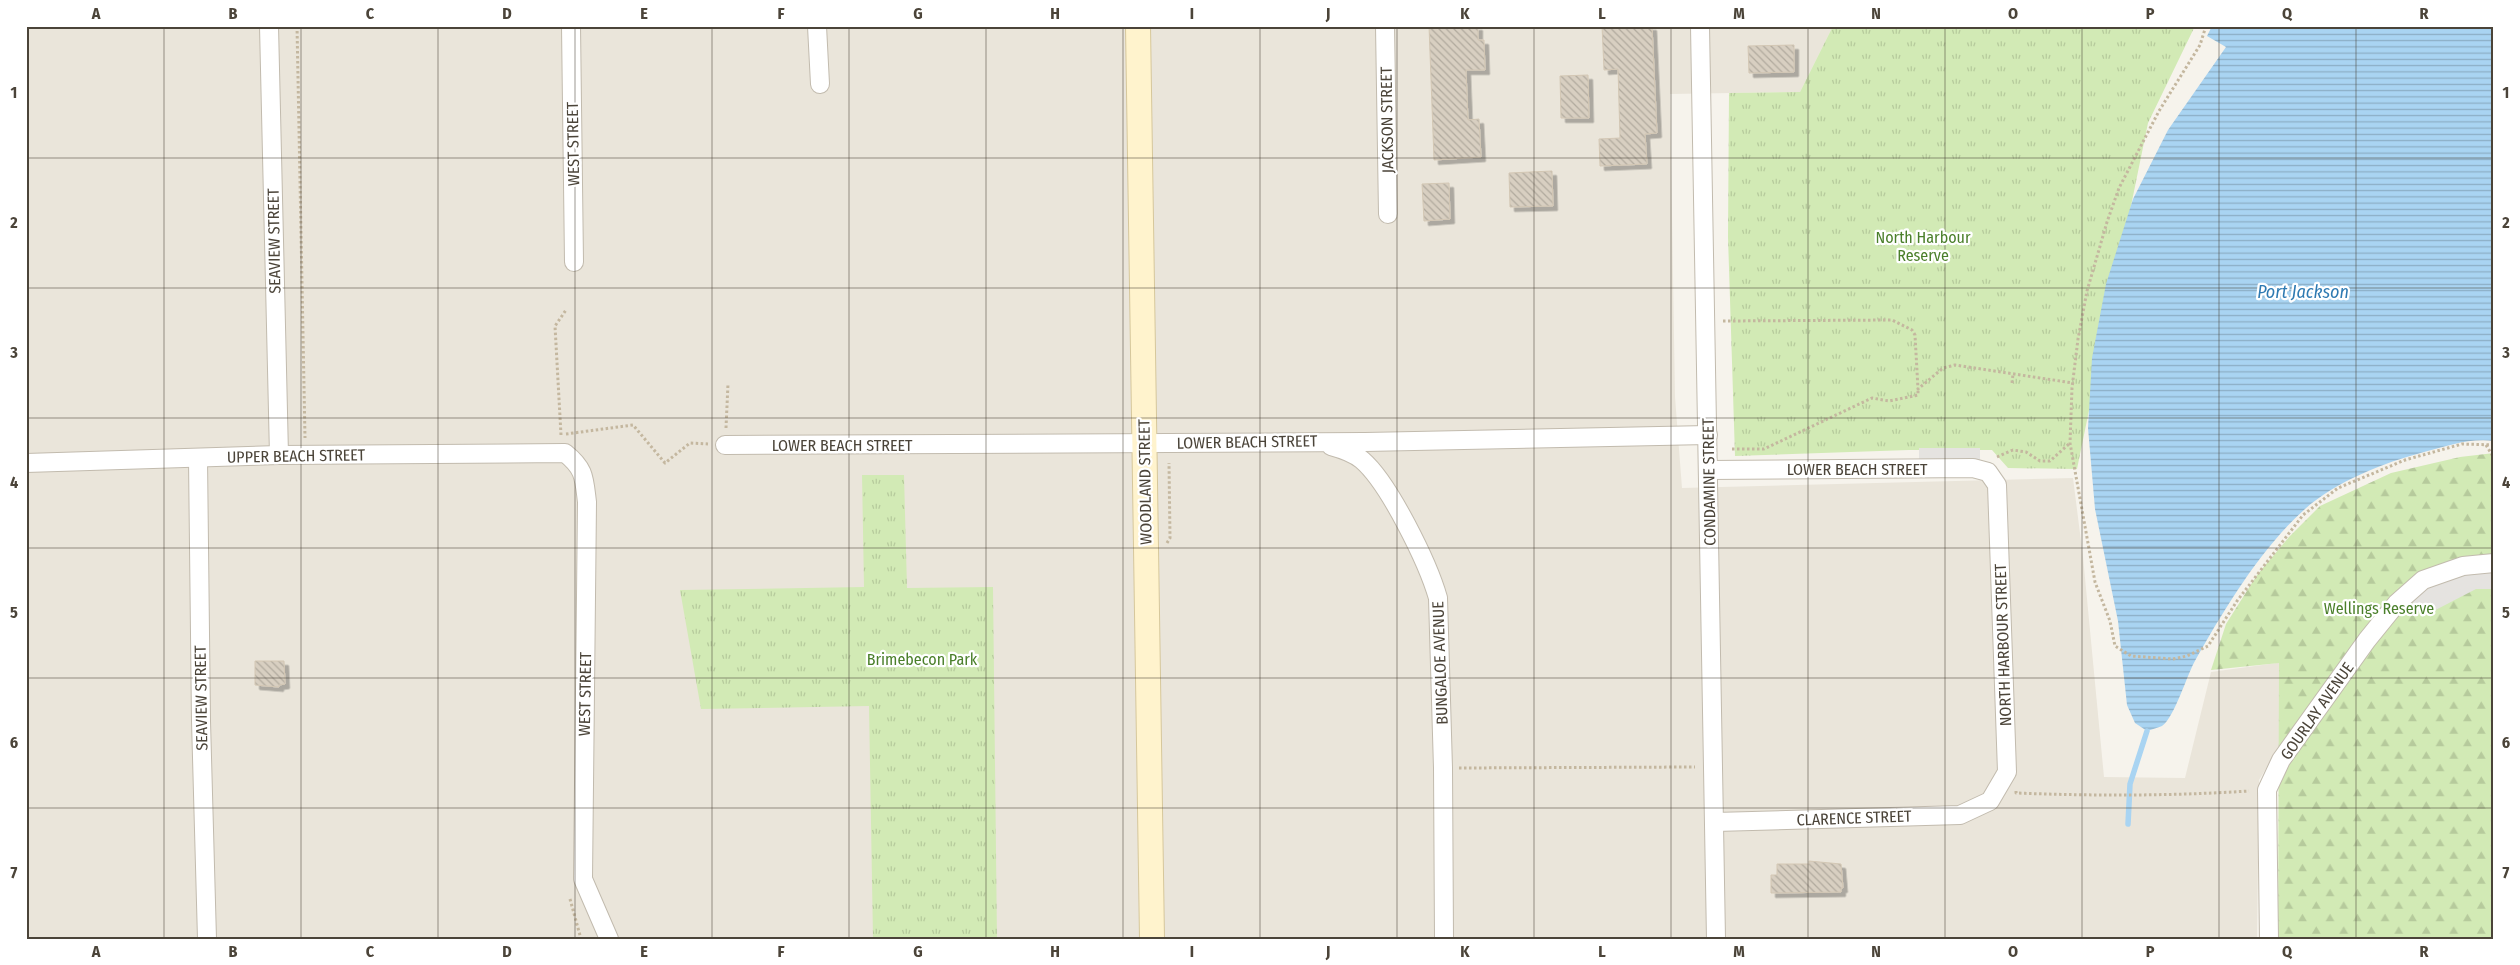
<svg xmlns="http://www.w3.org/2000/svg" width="2520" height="965" viewBox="0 0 2520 965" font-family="'Fira Sans Condensed',sans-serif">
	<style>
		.residential { fill: #eae5da }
		.forest { fill: url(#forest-firs) }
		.park { fill: url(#park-tufts) }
		.parking { fill: #e5e3e0 }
		.water { fill: url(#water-rules) }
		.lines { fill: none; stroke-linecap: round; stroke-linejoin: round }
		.stream { stroke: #a9d4f2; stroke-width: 5.5 }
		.building { fill: url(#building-back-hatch); stroke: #d3c7b4; filter: url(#shadow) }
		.street-casing { stroke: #c2bbae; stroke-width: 20 }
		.secondary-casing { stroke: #d6c79b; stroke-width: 26 }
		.path { stroke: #c4b79f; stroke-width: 3; stroke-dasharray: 2.5 2.5; stroke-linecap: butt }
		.street { stroke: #fff; stroke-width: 18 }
		.secondary { stroke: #fff3cd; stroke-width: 24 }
		.grid { fill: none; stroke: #4b4439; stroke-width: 1; stroke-opacity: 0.55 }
		.labels { text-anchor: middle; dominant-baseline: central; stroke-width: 4.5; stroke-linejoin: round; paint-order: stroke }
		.street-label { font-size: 16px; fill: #4b4439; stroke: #fff }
		.park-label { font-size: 16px; fill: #4a7f2a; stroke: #fff }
		.water-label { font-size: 18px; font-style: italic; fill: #2e7ab2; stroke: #fff }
		.neatline { fill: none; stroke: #4b4439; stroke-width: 2 }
		.grid-label { font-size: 16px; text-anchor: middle; font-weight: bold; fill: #4b4439 }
	</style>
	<defs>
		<pattern id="forest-firs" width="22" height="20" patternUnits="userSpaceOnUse" patternTransform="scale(1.25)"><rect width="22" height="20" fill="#d2eab5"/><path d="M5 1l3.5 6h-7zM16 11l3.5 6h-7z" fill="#b6ca9c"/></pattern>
		<pattern id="park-tufts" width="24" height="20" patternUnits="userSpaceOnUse" patternTransform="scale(1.25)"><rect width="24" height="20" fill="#d2eab5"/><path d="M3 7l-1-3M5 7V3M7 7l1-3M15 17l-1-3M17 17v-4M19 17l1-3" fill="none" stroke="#b6ca9c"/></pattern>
		<pattern id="water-rules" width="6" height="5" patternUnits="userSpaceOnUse" patternTransform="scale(1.25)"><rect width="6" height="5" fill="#a9d4f2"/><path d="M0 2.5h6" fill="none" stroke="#8caec5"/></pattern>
		<pattern id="building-back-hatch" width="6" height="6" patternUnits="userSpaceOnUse" patternTransform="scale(1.25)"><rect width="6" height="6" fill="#d8cfc1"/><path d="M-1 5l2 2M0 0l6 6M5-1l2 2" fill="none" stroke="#b1aa9e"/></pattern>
		<filter id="shadow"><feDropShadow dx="4.5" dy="4.5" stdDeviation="0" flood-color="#0004"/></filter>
	</defs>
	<rect width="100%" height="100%" fill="#f6f3ec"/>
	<polygon class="residential" points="26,26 1833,26 1800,92 1670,94 1675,397 1682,488 2073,478 2083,557 2104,777 2185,778 2211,672 2336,655 2259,780 2257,939 26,939"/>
	<polygon class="forest" points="2494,453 2494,939 2278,939 2279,663 2211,670 2226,624 2257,575 2289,537 2320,506 2391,473 2460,457"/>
	<g class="park">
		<polygon points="1833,26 2195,26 2148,123 2077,469 2008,468 1992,450 1909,450 1735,456 1728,237 1729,93 1800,92"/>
		<polygon points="862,475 904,475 907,588 993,587 997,939 873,939 869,706 701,709 680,590 864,587"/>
	</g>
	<g class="parking">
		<rect x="1919" y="448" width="61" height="17"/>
		<polygon points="2494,563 2494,589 2476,589 2422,617 2407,594"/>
	</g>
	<path class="water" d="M2212 26H2494V441C2469 438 2448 446 2424 452 2383 463 2337 481 2305 509 2261 548 2225 608 2196 659 2187 674 2175 717 2162 726 2158 728 2152 729 2147 731L2135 723 2127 705 2118 621 2095 509 2088 428 2092 358 2106 284 2133 199 2168 130 2226 47 2207 36Z"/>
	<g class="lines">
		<polyline class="stream" points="2128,824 2130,784 2147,731"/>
	</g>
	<g class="building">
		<polygon points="1429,26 1478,26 1478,40 1484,40 1485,70 1466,70 1468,120 1479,119 1481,157 1434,160"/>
		<polygon points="1602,26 1652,26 1657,133 1645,134 1647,164 1600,166 1599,139 1620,138 1618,69 1604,70"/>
		<polygon points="1794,45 1794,72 1749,73 1748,46"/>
		<polygon points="1588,75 1589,118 1561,118 1560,76"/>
		<polygon points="1552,171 1553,206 1510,207 1509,173"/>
		<polygon points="1449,183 1450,219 1424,221 1422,184"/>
		<polygon points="255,661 284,661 285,684 279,685 279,687 255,685"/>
		<polygon points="1809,861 1841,864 1843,888 1841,888 1841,892 1771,893 1771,875 1777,875 1777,864 1809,864"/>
	</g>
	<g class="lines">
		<defs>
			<g id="street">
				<polyline points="269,26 279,455"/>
				<polyline points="571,26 574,262"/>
				<polyline points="817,26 820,84"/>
				<polyline points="1385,26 1388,214"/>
				<polyline points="1700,26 1716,939"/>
				<polyline points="725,445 1365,442 1708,435"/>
				<path d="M1331 446C1342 449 1354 453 1362 460 1389 483 1428 563 1438 598L1443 768 1444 939"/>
				<polyline points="198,458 201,721 207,939"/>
				<path d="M26 463 279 455 565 453C585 469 584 478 587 502L583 879 609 939"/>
				<polyline points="1709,470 1973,468 1988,472 1997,485 2007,772 1990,801 1960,815 1715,822"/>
				<polyline points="2269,939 2267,790 2281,760 2367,640 2397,603 2423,580 2463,566 2494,563"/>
			</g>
			<polyline id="secondary" points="1138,26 1152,939"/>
		</defs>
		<use href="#street" class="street-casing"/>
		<use href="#secondary" class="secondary-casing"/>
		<g class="path">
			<polyline points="297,26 305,438"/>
			<polyline points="2206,26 2200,45 2159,111 2119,188 2107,222 2087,291 2078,339 2072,388 2070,443 2095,582 2110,621 2115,646 2131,656 2173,659 2187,656 2208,646 2237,601 2303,515 2338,488 2405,460 2462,444 2494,445"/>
			<polyline points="1723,321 1892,320 1912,330 1915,335 1918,389 1943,368 1955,365 2073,383"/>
			<polyline points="2012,383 2013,374"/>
			<polyline points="726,428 728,384"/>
			<polyline points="566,434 633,425 665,463 690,443 708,444"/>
			<polyline points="561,435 555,326 566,310"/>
			<polyline points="2486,445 2494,458"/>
			<polyline points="1732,449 1764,449 1872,398 1889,401 1918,395 1918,389"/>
			<polyline points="1997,457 2013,450 2026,452 2040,461 2050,461 2070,443"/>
			<polyline points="1167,543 1170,538 1169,463"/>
			<polyline points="1459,768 1695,767"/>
			<path d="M2016 791V793C2094 796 2171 796 2249 791"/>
			<polyline points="570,899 581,939"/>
		</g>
		<use href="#street" class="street"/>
		<use href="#secondary" class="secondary"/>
	</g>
	<path class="grid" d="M164 26V939M301 26V939M438 26V939M575 26V939M712 26V939M849 26V939M986 26V939M1123 26V939M1260 26V939M1397 26V939M1534 26V939M1671 26V939M1808 26V939M1945 26V939M2082 26V939M2219 26V939M2356 26V939M26 158H2494M26 288H2494M26 418H2494M26 548H2494M26 678H2494M26 808H2494"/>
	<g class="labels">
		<g class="street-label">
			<text transform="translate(1387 120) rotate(-91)">JACKSON STREET</text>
			<text transform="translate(573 144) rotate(-91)">WEST STREET</text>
			<text transform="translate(274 241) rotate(-91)">SEAVIEW STREET</text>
			<text transform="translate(1247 442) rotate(-1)">LOWER BEACH STREET</text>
			<text x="842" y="445">LOWER BEACH STREET</text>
			<text transform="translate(296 456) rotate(-1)">UPPER BEACH STREET</text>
			<text x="1857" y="469">LOWER BEACH STREET</text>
			<text transform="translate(1145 482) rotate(-91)">WOODLAND STREET</text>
			<text transform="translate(1709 482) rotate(-91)">CONDAMINE STREET</text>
			<text transform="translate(2003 645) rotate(-92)">NORTH HARBOUR STREET</text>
			<text transform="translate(1440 663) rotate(-92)">BUNGALOE AVENUE</text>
			<text transform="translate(585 694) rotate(-89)">WEST STREET</text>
			<text transform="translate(201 698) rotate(-91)">SEAVIEW STREET</text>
			<text transform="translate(2317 711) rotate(-55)">GOURLAY AVENUE</text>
			<text transform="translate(1854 818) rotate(-2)">CLARENCE STREET</text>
		</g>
		<g class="park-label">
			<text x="1923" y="237">North Harbour<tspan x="1923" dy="18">Reserve</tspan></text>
			<text x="2379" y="608">Wellings Reserve</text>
			<text x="922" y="659">Brimebecon Park</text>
		</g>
		<g class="water-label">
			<text x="2303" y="292">Port Jackson</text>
		</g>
	</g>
	<rect width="2520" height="965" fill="none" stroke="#ffffff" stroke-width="55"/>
	<rect x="28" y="28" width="2464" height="910" class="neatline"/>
	<g class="grid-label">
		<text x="96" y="19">A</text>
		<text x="233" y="19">B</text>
		<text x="370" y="19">C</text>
		<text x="507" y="19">D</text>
		<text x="644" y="19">E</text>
		<text x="781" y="19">F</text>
		<text x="918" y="19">G</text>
		<text x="1055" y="19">H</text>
		<text x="1192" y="19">I</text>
		<text x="1328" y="19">J</text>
		<text x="1465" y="19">K</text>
		<text x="1602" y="19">L</text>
		<text x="1739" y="19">M</text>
		<text x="1876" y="19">N</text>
		<text x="2013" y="19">O</text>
		<text x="2150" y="19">P</text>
		<text x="2287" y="19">Q</text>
		<text x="2424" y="19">R</text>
		<text x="14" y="98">1</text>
		<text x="2506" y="98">1</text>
		<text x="14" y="228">2</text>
		<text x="2506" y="228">2</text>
		<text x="14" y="358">3</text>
		<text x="2506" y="358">3</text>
		<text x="14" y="488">4</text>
		<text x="2506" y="488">4</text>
		<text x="14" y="618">5</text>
		<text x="2506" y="618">5</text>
		<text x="14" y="748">6</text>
		<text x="2506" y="748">6</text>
		<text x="14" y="878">7</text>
		<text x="2506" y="878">7</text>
		<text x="96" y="957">A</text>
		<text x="233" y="957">B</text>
		<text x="370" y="957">C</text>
		<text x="507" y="957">D</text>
		<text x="644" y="957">E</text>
		<text x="781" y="957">F</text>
		<text x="918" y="957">G</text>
		<text x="1055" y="957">H</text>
		<text x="1192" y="957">I</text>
		<text x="1328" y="957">J</text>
		<text x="1465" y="957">K</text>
		<text x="1602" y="957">L</text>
		<text x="1739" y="957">M</text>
		<text x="1876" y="957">N</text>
		<text x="2013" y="957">O</text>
		<text x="2150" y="957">P</text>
		<text x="2287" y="957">Q</text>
		<text x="2424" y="957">R</text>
	</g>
</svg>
